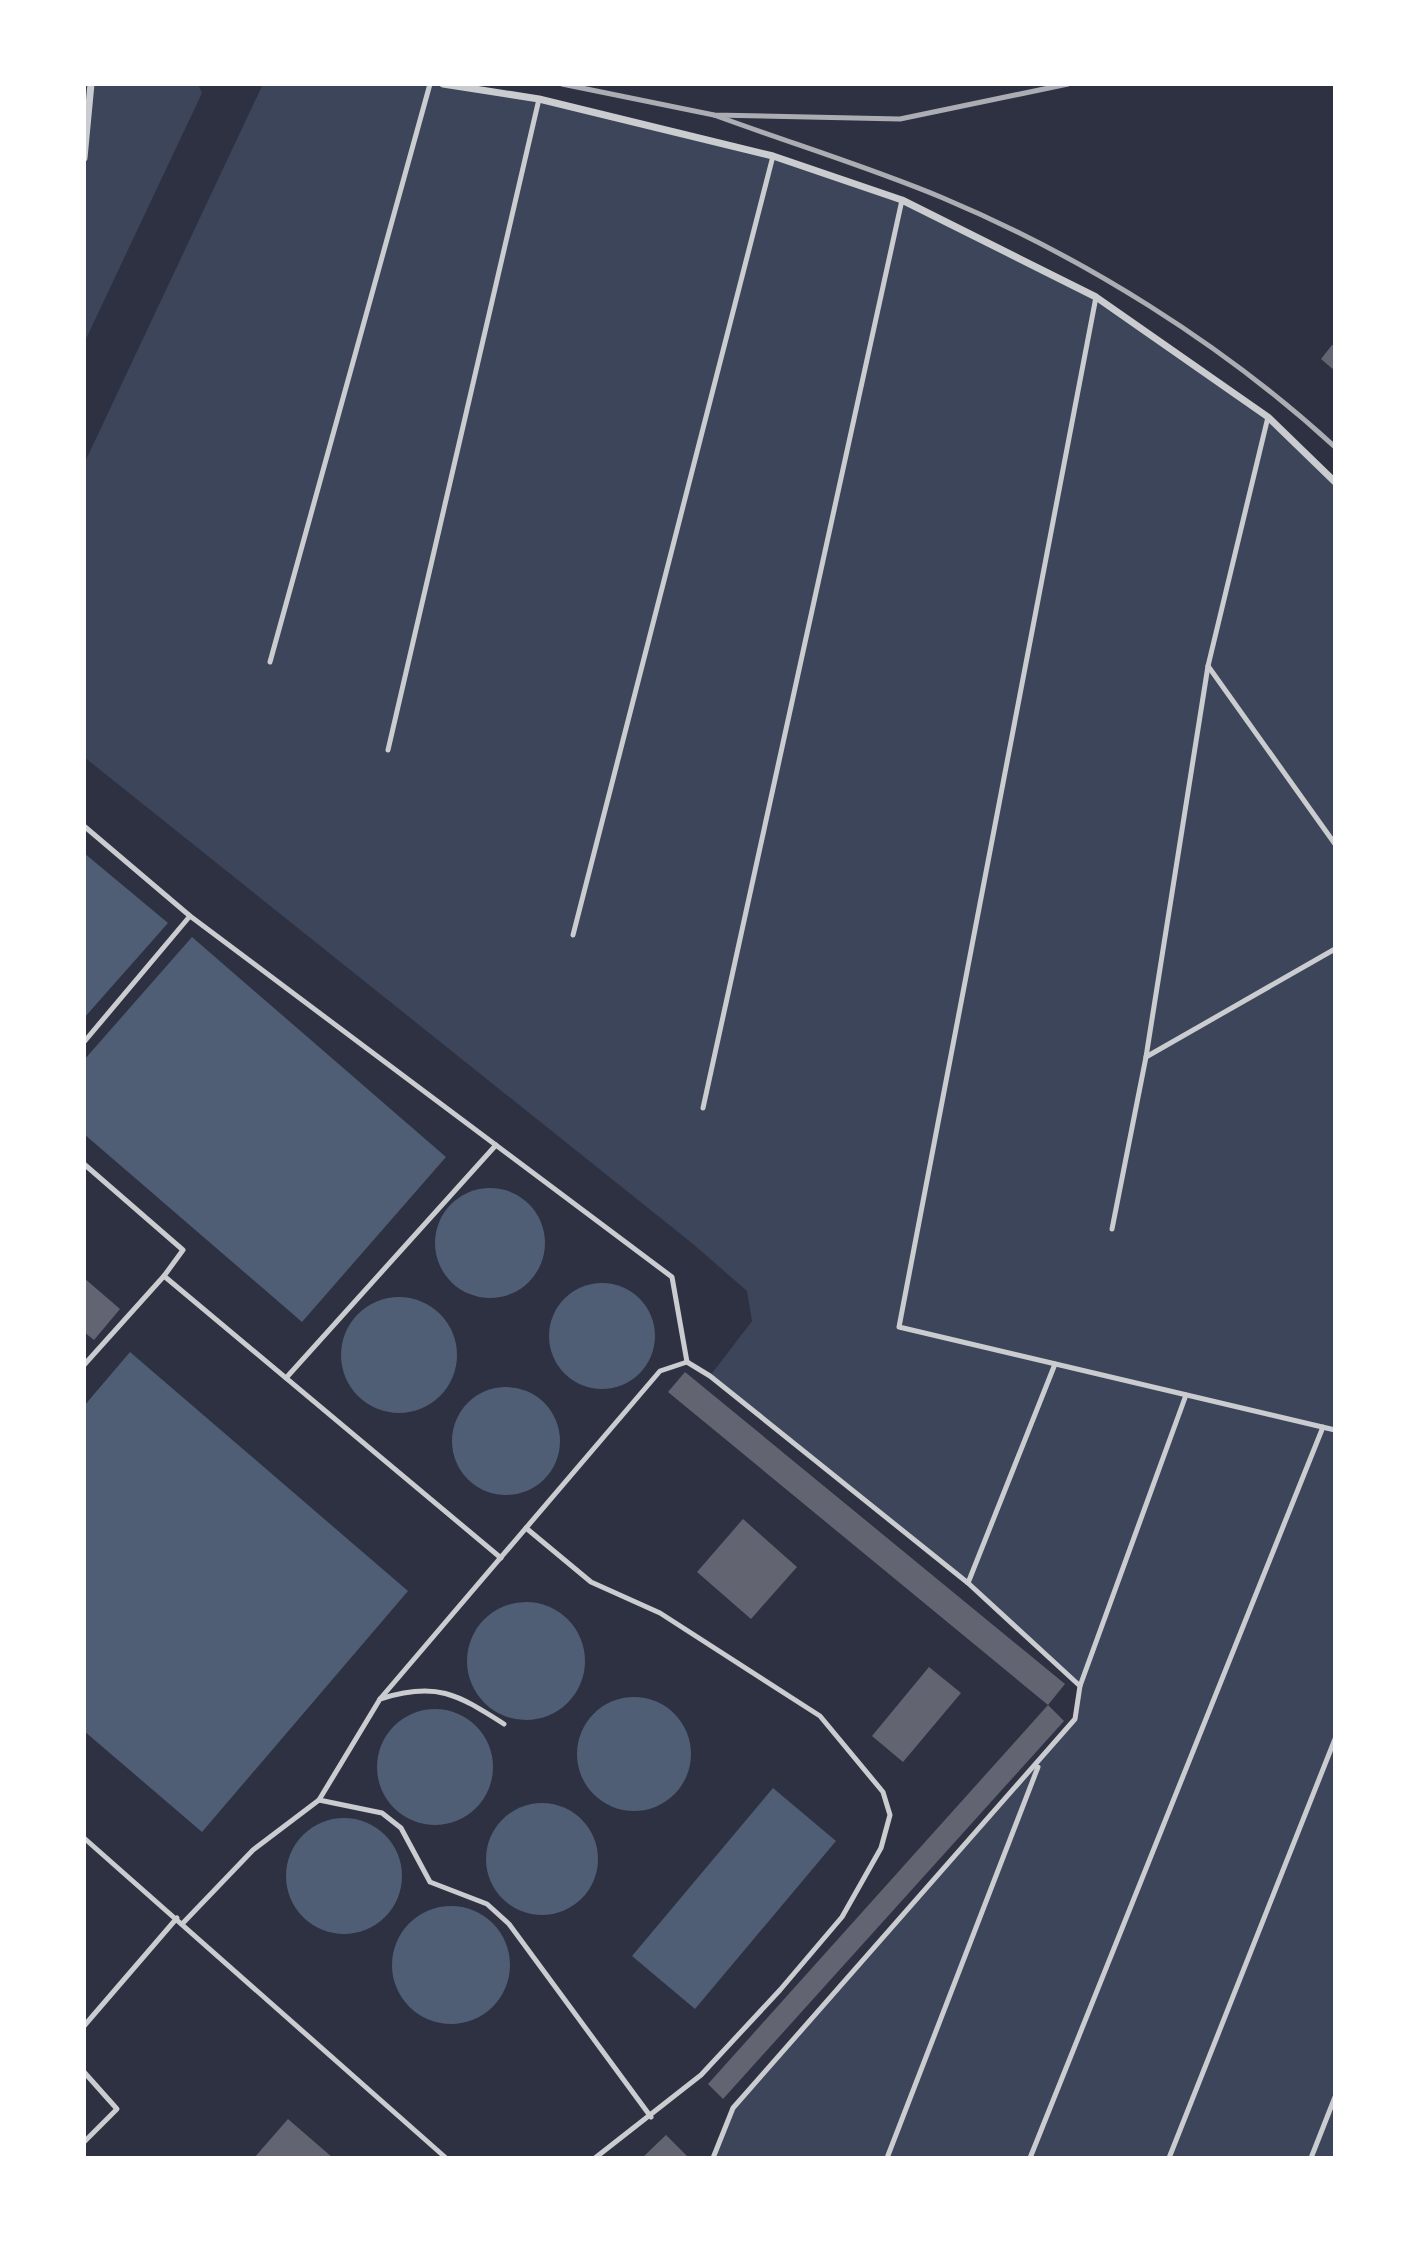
<svg xmlns="http://www.w3.org/2000/svg" width="1419" height="2242" viewBox="0 0 1419 2242" font-family="Arial,sans-serif">
	<style>
		.green { fill: #3c4559 }
		.water { fill: #4f5d75 }
		.building { fill: #626471 }
		.lines { fill: none; stroke-linecap: round; stroke-linejoin: round }
		.service { stroke: #caccd0; stroke-width: 5 }
		.minor { stroke: #caccd0; stroke-width: 7 }
		.rail { stroke: #abadb3; stroke-width: 5 }
	</style>
	<rect width="100%" height="100%" fill="#2d3142"/>
	<g class="green">
		<polygon points="84,84 198,84 202,93 84,343"/>
		<polygon points="263,84 443,84 539,99 773,156 902,200 1096,297 1268,417 1335,482 1335,2158 713,2158 733,2108 1075,1720 1080,1686 968,1583 710,1376 752,1321 747,1291 693,1244 84,757 84,464"/>
	</g>
	<g class="water">
		<polygon points="84,853 168,923 84,1018"/>
		<polygon points="192,937 446,1157 302,1322 84,1134 84,1060"/>
		<circle cx="490" cy="1243" r="55"/>
		<circle cx="602" cy="1336" r="53"/>
		<circle cx="399" cy="1355" r="58"/>
		<polygon points="130,1352 408,1591 202,1832 84,1731 84,1406"/>
		<circle cx="506" cy="1441" r="54"/>
		<circle cx="526" cy="1661" r="59"/>
		<circle cx="634" cy="1754" r="57"/>
		<circle cx="435" cy="1767" r="58"/>
		<polygon points="773,1788 836,1841 695,2009 632,1956"/>
		<circle cx="542" cy="1859" r="56"/>
		<circle cx="344" cy="1876" r="58"/>
		<circle cx="451" cy="1965" r="59"/>
	</g>
	<g class="building">
		<polygon points="1332,345 1335,347 1335,371 1321,359"/>
		<polygon points="84,1278 120,1309 94,1340 84,1332"/>
		<polygon points="685,1372 1065,1684 1048,1705 668,1392"/>
		<polygon points="743,1519 797,1567 751,1619 697,1572"/>
		<polygon points="929,1667 961,1693 903,1762 872,1736"/>
		<polygon points="1048,1705 1064,1721 723,2099 708,2084"/>
		<polygon points="288,2119 333,2158 254,2158"/>
		<polygon points="666,2135 689,2158 642,2158"/>
	</g>
	<g class="lines">
		<g class="service">
			<polyline points="1096,297 899,1327 1335,1430"/>
			<polyline points="270,662 430,84"/>
			<polyline points="1208,666 1335,844"/>
			<polyline points="388,750 539,99"/>
			<polyline points="84,826 190,916"/>
			<polyline points="573,935 773,156"/>
			<polyline points="84,1042 190,916 672,1277 687,1362"/>
			<polyline points="1146,1057 1335,949"/>
			<polyline points="703,1108 902,200"/>
			<polyline points="84,1164 183,1250 164,1276 501,1558"/>
			<polyline points="1112,1229 1146,1057 1208,666 1268,417"/>
			<polyline points="84,1365 164,1276"/>
			<polyline points="286,1378 496,1145"/>
			<polyline points="526,1528 591,1582 660,1613 820,1716 883,1792 890,1815 881,1848 842,1917 780,1990 701,2075 595,2158"/>
			<polyline points="968,1583 1055,1364"/>
			<polyline points="1080,1686 1186,1395"/>
			<polyline points="380,1699 660,1371 687,1362 710,1376 968,1583 1080,1686 1075,1719 733,2108 713,2158"/>
			<path d="M319 1800 380 1699C436 1681 457 1694 504 1724"/>
			<polyline points="84,1838 446,2158"/>
			<polyline points="183,1923 253,1850 319,1800 382,1813 401,1828 430,1882 487,1904 509,1924 651,2117"/>
			<polyline points="84,2026 177,1918"/>
			<polyline points="84,2072 117,2109 84,2142"/>
			<polyline points="887,2158 1038,1767"/>
			<polyline points="1030,2158 1323,1427"/>
			<polyline points="1169,2158 1335,1739"/>
			<polyline points="1311,2158 1335,2097"/>
		</g>
		<g class="minor">
			<polyline points="443,84 539,99 773,156 902,200 1096,297 1268,417 1335,482"/>
			<polyline points="84,158 91,84"/>
		</g>
		<g class="rail">
			<polyline points="562,84 714,115 900,119 1068,84"/>
			<path d="M714 115C790 143 869 167 943 198 1083 257 1223 344 1335 447"/>
		</g>
	</g>
	<rect width="1419" height="2242" fill="none" stroke="#ffffff" stroke-width="172"/>
</svg>
